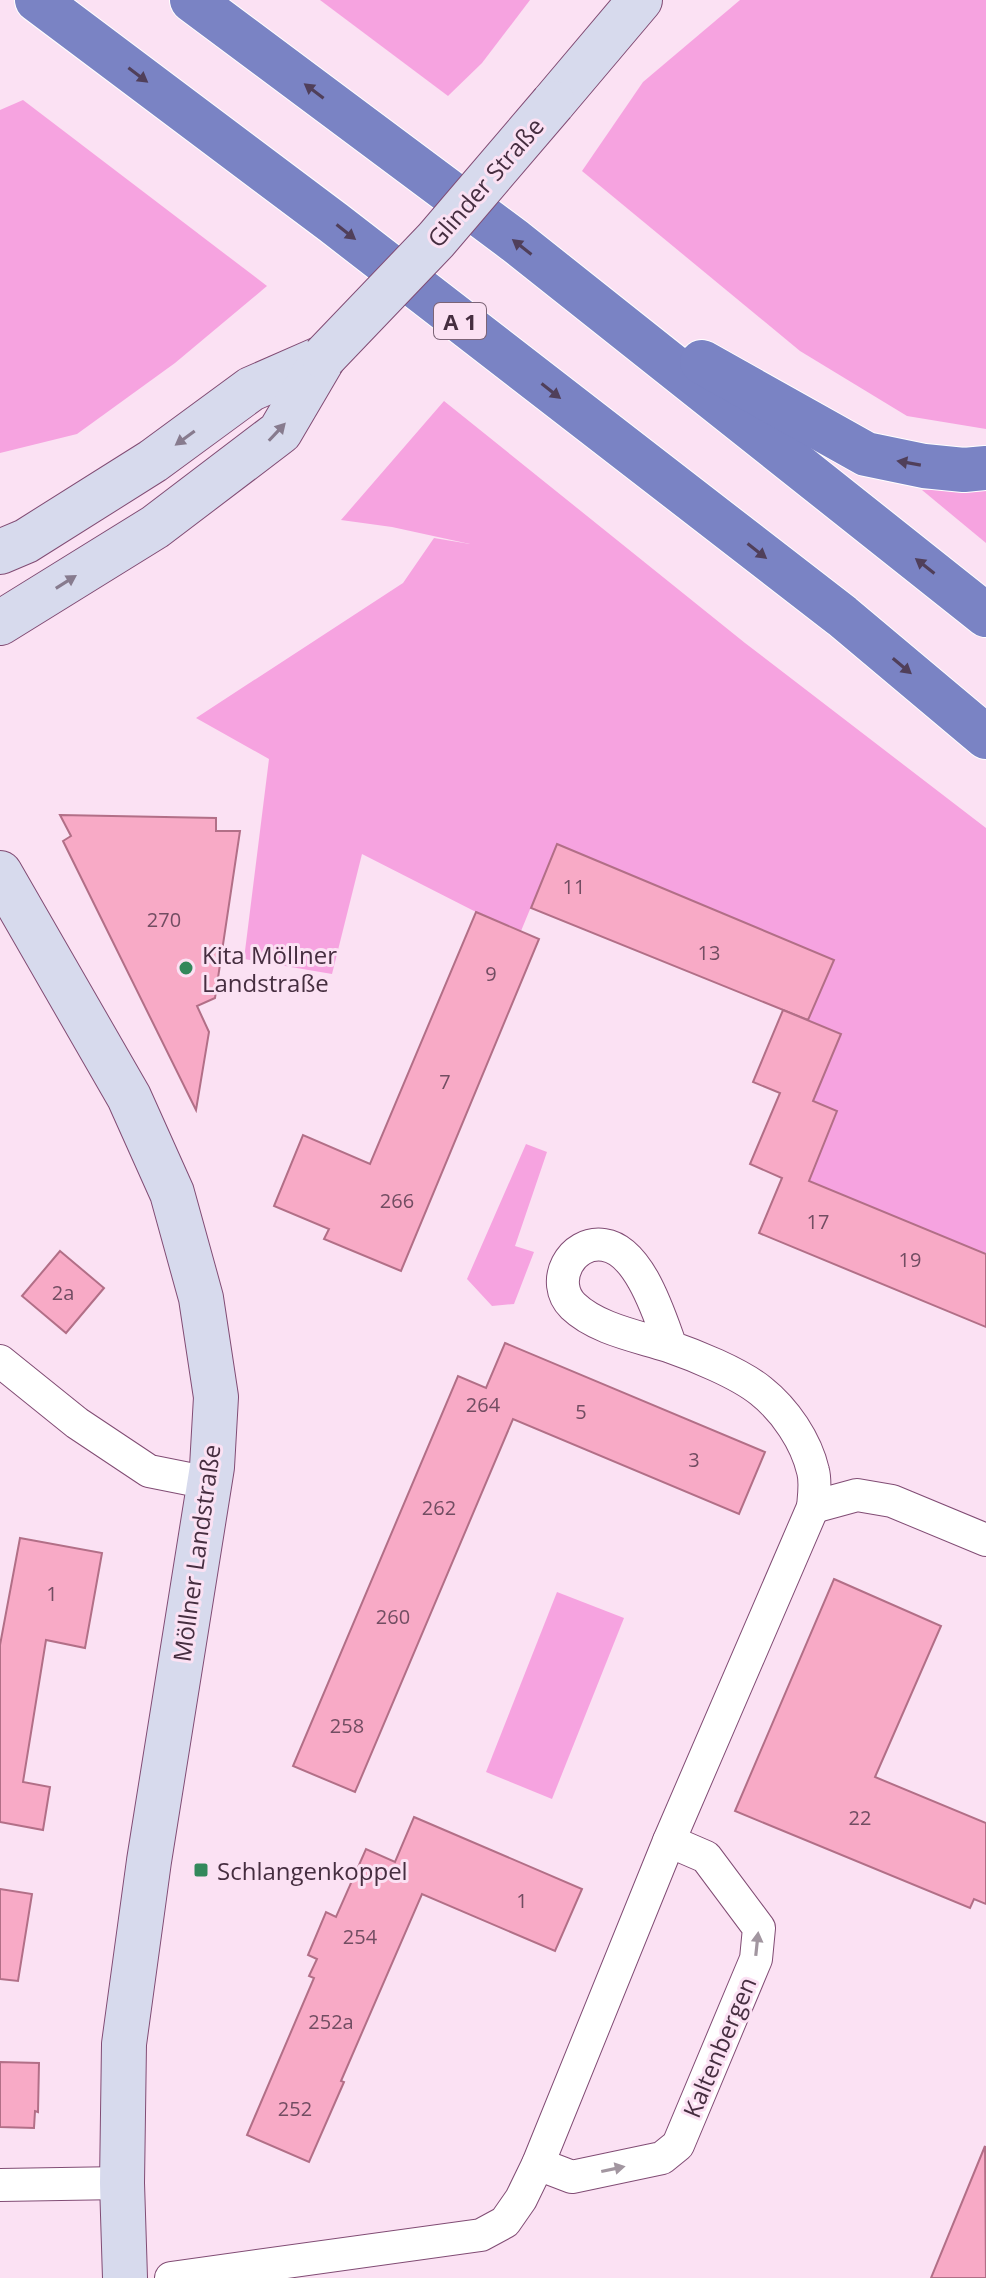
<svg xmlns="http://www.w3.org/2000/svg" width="986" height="2278" viewBox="0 0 986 2278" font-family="'Open Sans',sans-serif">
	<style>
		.green { fill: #f6a3e0 }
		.building { fill: #f8aac6; stroke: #b26f87; stroke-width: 2 }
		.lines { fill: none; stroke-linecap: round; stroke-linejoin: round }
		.street-casing { stroke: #814c74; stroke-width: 34 }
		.secondary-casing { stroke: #814c74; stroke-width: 46 }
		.highway-casing { stroke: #fff; stroke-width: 46 }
		.street { stroke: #fff; stroke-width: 32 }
		.secondary { stroke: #d7daed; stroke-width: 44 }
		.highway { stroke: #7a83c4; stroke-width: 44 }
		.secondary-bridge-casing { stroke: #814c74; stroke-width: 46; stroke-linecap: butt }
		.secondary-bridge { stroke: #d7daed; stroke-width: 44 }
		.oneway { fill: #503f5a }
		.oneway2 { fill: #877b8e }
		.oneway3 { fill: #a296a0 }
		.poi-dot { fill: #33885b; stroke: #fbe1f3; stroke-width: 3 }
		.labels { text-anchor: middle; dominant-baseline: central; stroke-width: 6; stroke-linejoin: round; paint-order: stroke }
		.number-label { font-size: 20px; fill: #724d62 }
		.shield { fill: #fbe1f3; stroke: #7c6476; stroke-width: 2 }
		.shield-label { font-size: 22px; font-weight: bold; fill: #462e40 }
		.street-label { font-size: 24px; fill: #462e40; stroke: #fbe1f3 }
		.poi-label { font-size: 24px; fill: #462e40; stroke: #fbe1f3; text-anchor: start }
	</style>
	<rect width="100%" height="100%" fill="#fbe1f3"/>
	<g class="green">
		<polygon points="320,0 530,0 482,63 448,96"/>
		<polygon points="740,0 986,0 986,429 907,416 800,351 582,171 643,82"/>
		<polygon points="23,100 267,286 175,363 77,434 0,453 0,110"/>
		<polygon points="444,401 745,643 986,828 986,1254 806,1180 818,1159 837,1112 809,1099 805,1020 813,1001 816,1001 834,960 557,844 521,931 476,912 362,854 332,974 244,959 269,759 196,718 403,583 434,538 470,544 392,527 341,520"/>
		<polygon points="922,490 986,490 986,543"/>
		<polygon points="526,1144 547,1152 515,1246 534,1252 514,1304 492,1306 467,1279"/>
		<polygon points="557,1592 624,1618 552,1799 486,1772"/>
	</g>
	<g class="building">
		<polygon points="60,815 216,818 216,831 240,831 215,998 197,1006 209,1032 196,1110 63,841 71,836"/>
		<polygon points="557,844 834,960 808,1020 531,908"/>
		<polygon points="476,912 539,939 401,1271 324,1239 329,1229 274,1206 303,1135 370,1164"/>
		<polygon points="783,1010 841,1034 813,1101 837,1111 809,1181 986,1254 986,1327 759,1233 782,1178 750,1164 780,1093 753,1082"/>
		<polygon points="60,1251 104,1288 66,1333 22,1296"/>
		<polygon points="505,1343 765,1452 739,1514 513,1419 355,1792 293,1766 458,1376 486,1388"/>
		<polygon points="20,1538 102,1553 85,1648 46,1640 23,1782 50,1787 43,1830 0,1822 0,1645"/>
		<polygon points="834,1579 941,1626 875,1777 986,1823 986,1904 974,1899 970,1908 735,1811"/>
		<polygon points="414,1817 582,1889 555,1951 422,1894 341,2081 344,2082 309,2162 247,2135 314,1978 309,1976 317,1959 308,1955 326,1912 336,1917 366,1849 395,1862"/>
		<polygon points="0,1889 32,1894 18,1981 0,1979"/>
		<polygon points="0,2062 39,2063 38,2112 35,2111 34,2128 0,2127"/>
		<polygon points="985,2146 986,2278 931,2278"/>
	</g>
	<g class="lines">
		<defs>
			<g id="street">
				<polyline points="0,1361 77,1423 149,1471 209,1483"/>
				<polyline points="813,1507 857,1495 892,1501 986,1540"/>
				<polyline points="538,2164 572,2177 662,2158 678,2145 756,1959 759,1928 706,1857 669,1841"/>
				<polyline points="0,2185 122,2183"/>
				<path d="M171 2278 481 2235 505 2222 521 2199 538 2164 669 1841 813 1507C814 1496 816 1482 813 1471 806 1441 785 1410 761 1391 739 1373 694 1355 668 1346 637 1336 597 1329 573 1306 549 1282 571 1240 604 1245 640 1250 660 1317 671 1347"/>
			</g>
			<g id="secondary">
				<polyline points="553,103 640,0"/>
				<polyline points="0,552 26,541 153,461 251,389 324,357"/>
				<polyline points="0,623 155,527 280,432 324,357"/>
				<polyline points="0,873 129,1097 172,1193 201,1298 216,1397 212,1467 149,1861 124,2044 122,2183 125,2278"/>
			</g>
			<g id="highway">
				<polyline points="37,0 334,223 842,616 986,737"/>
				<polyline points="192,0 515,241 986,615"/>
				<polyline points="702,362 866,454 924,466 964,470 986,468"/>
			</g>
		</defs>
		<use href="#street" class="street-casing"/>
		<use href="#secondary" class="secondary-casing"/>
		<use href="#highway" class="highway-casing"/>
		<use href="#street" class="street"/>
		<use href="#secondary" class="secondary"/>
		<use href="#highway" class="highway"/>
		<defs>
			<polyline id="secondary-bridge" points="324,357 436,240 553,103"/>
		</defs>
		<use href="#secondary-bridge" class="secondary-bridge-casing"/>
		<use href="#secondary-bridge" class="secondary-bridge"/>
	</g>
	<defs><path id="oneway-solid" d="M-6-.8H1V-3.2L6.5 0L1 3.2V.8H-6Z" transform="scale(2)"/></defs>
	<g class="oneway">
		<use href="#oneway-solid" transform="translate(138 75) rotate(37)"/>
		<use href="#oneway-solid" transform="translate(314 91) rotate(-143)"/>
		<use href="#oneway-solid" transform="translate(346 232) rotate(38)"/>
		<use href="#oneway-solid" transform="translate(522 247) rotate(-142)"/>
		<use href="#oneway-solid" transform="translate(551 391) rotate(38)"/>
		<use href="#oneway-solid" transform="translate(909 463) rotate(-170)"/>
		<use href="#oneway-solid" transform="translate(757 551) rotate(38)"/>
		<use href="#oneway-solid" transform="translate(925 566) rotate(-142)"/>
		<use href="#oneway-solid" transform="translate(902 666) rotate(40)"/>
	</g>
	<g class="oneway2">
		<use href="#oneway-solid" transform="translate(277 432) rotate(-47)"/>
		<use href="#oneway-solid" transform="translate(185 438) rotate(144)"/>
		<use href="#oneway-solid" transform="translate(66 582) rotate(-32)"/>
	</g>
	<g class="oneway3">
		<use href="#oneway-solid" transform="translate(757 1944) rotate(-84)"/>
		<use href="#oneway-solid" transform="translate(613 2169) rotate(-12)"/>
	</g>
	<g class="poi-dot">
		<circle cx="186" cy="968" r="8"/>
		<rect x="193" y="1862" width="16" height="16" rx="4"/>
	</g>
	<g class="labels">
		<g class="number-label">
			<text x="574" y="886">11</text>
			<text x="164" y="919">270</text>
			<text x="709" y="952">13</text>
			<text x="491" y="973">9</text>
			<text x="445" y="1081">7</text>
			<text x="397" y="1200">266</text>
			<text x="818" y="1221">17</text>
			<text x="910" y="1259">19</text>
			<text x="63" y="1292">2a</text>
			<text x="483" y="1404">264</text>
			<text x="581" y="1411">5</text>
			<text x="694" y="1459">3</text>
			<text x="439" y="1507">262</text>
			<text x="52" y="1593">1</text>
			<text x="393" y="1616">260</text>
			<text x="347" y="1725">258</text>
			<text x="860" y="1817">22</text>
			<text x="522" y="1900">1</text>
			<text x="360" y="1936">254</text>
			<text x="331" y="2021">252a</text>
			<text x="295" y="2108">252</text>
		</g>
		<rect class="shield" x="434" y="303" width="52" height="36" rx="6"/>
		<g class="shield-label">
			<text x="460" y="321">A 1</text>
		</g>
		<g class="street-label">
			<text transform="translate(485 182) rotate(-49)">Glinder Straße</text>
			<text transform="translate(196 1553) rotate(-82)">Möllner Landstraße</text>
			<text transform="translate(719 2047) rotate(-67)">Kaltenbergen</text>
		</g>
		<g class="poi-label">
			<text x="202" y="954">Kita Möllner<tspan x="202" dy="28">Landstraße</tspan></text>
			<text x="217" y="1870">Schlangenkoppel</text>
		</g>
	</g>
</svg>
